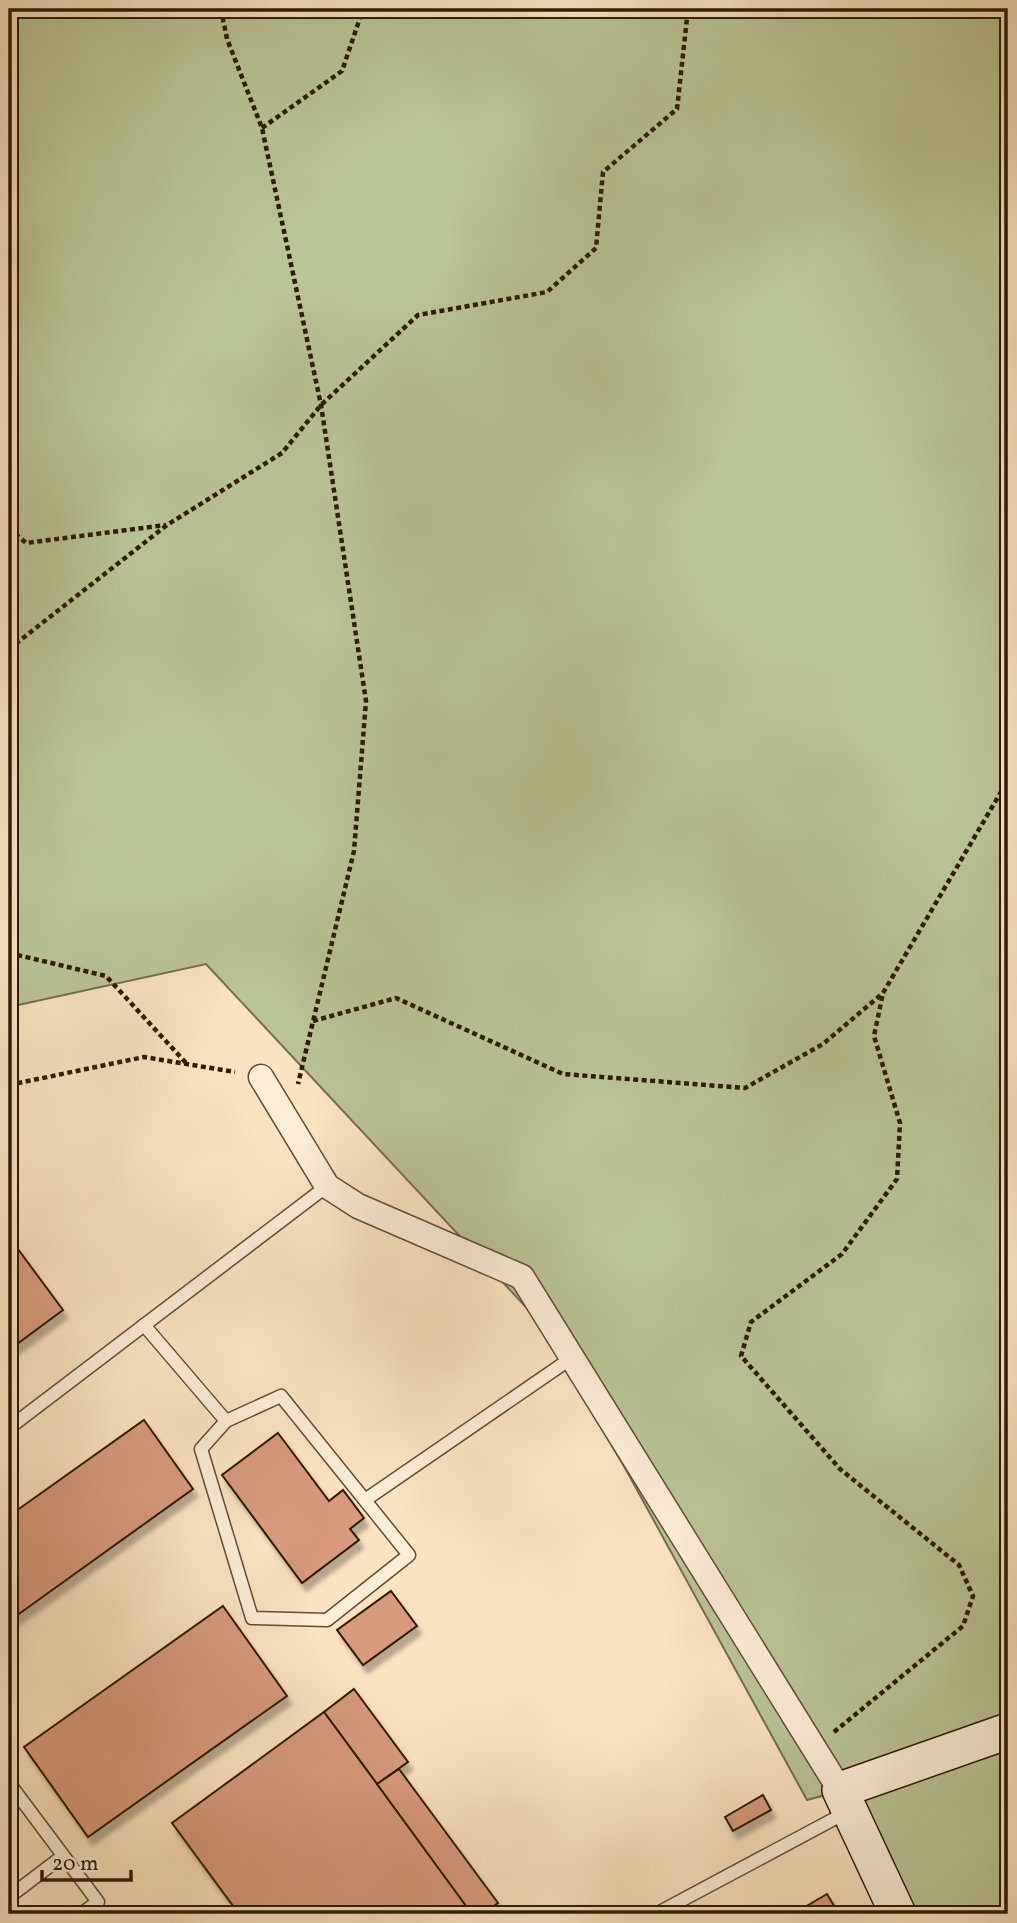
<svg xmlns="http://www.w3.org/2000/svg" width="1017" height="1923" viewBox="0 0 1017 1923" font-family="Vollkorn,serif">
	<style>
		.green { fill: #bac596; stroke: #73704e; stroke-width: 2 }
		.building { fill: #d8997c; stroke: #2c1b06; stroke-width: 2; filter: url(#shadow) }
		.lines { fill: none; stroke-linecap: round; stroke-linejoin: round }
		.lane-casing { stroke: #604d34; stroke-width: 15 }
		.street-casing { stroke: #604d34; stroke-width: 27 }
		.secondary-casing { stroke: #2c1b06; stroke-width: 38 }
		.path { stroke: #2c1b06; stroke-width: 4.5; stroke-dasharray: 5 3.5; stroke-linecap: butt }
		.lane { stroke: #fcedd6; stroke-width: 12 }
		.street { stroke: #fcedd6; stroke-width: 24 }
		.secondary { stroke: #fcedd6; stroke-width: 35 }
	</style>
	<defs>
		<filter id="shadow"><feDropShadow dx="4.5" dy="8" stdDeviation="2" flood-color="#0004"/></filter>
	</defs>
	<rect width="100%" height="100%" fill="#fbe3c0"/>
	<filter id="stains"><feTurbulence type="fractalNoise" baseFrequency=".00286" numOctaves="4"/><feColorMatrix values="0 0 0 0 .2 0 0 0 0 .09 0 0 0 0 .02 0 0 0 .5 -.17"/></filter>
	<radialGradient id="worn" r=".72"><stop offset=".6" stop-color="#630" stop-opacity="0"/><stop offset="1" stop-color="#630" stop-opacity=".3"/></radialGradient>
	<polygon class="green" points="9,9 1008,9 1008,1914 898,1914 840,1791 807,1800 625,1468 537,1319 206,964 9,1007"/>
	<g class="building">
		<polygon points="9,1237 63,1310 9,1350"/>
		<polygon points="144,1420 193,1489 9,1621 9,1516"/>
		<polygon points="278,1433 329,1501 343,1490 364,1518 350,1529 359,1540 302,1583 222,1475"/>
		<polygon points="391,1591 417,1626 363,1665 337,1630"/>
		<polygon points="223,1606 287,1696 88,1837 24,1747"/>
		<polygon points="354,1689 408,1762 377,1784 324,1712"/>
		<polygon points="324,1712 377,1784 472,1914 239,1914 172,1823"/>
		<polygon points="399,1769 498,1903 482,1914 472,1914 377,1784"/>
		<polygon points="763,1795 771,1810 733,1831 725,1817"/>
		<polygon points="827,1894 839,1914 793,1914"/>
	</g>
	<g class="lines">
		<defs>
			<g id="lane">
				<polyline points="144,1325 226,1421"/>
				<polygon points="281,1396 409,1555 327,1620 252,1618 201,1449 226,1421"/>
				<polyline points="9,1428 327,1186"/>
				<polyline points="365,1500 573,1357"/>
				<polyline points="9,1783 98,1902 81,1914"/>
				<polyline points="9,1897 63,1856"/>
				<polyline points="656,1914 847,1812"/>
			</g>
			<polyline id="street" points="261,1077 327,1186 358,1206 522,1277 840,1790"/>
			<polyline id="secondary" points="898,1914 840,1790 1008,1731"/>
		</defs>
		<use href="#lane" class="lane-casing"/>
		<use href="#street" class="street-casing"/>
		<use href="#secondary" class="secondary-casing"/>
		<g class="path">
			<polyline points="221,9 227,39 262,128 321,405 366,701 354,851 298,1084"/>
			<polyline points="262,128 342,71 363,9"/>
			<polyline points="9,528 26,543 166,525"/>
			<polyline points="9,649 167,525 282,453 321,405 418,315 547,292 596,248 603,172 677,109 688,9"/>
			<polyline points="9,953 106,976 187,1064"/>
			<polyline points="313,1021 396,998 563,1074 745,1088 823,1044 883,993 1008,780"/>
			<polyline points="9,1085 144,1057 235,1072"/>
			<polyline points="834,1732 963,1626 973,1596 959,1565 840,1469 741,1356 751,1322 842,1254 897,1179 900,1123 874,1036 883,993"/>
		</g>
		<use href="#lane" class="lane"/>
		<use href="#street" class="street"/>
		<use href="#secondary" class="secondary"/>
	</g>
	<rect width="1017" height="1923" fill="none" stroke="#fbe3c0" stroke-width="35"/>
	<rect x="10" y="10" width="996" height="1902" fill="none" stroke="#2c1b06" stroke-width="3.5"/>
	<rect x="18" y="18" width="982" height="1888" fill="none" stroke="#2c1b06" stroke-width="2"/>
	<path d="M42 1870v10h89v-10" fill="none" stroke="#2c1b06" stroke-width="3.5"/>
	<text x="52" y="1870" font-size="21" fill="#2c1b06" stroke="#fcedd6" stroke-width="5" paint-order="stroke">20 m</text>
	<rect width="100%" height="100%" filter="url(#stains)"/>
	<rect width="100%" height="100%" fill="url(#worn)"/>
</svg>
